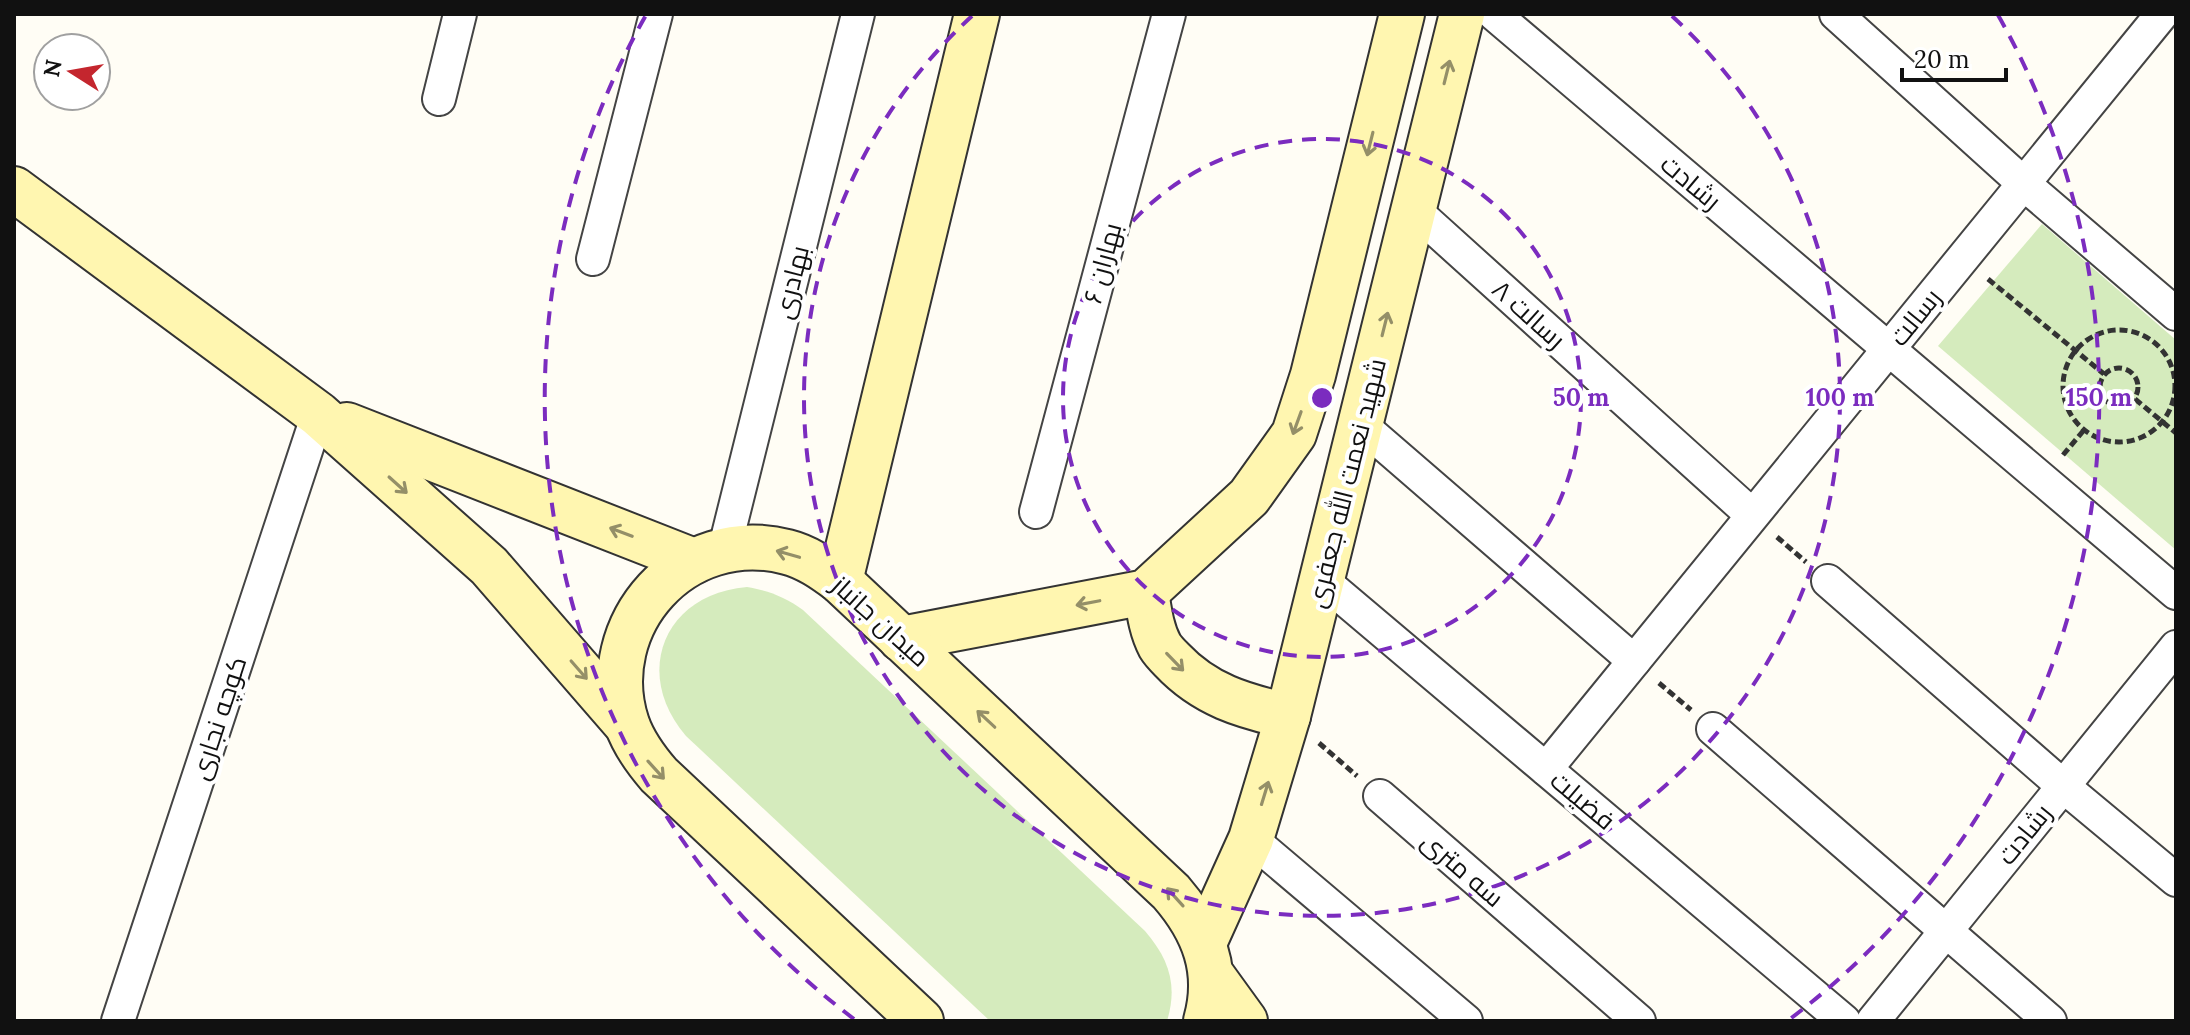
<svg xmlns="http://www.w3.org/2000/svg" width="2190" height="1035" viewBox="0 0 2190 1035" font-family="Lora,Cairo,serif">
	<style>
		.green { fill: #d5ebbd }
		.lines { fill: none; stroke-linecap: round; stroke-linejoin: round }
		.street-casing { stroke: #444; stroke-width: 36 }
		.secondary-casing { stroke: #333; stroke-width: 48 }
		.path { stroke: #333; stroke-width: 5; stroke-dasharray: 8 4; stroke-linecap: butt }
		.street { stroke: #fff; stroke-width: 32 }
		.secondary { stroke: #fff6b0; stroke-width: 44 }
		.oneway { stroke: #948f68 }
		.ring { fill: none; stroke: #7b2cbf; stroke-width: 4; stroke-dasharray: 14 10 }
		.labels { text-anchor: middle; dominant-baseline: central; stroke-width: 8; stroke-linejoin: round; paint-order: stroke }
		.street-label { font-size: 26px; fill: #111; stroke: #fff }
		.centre { fill: #7b2cbf; stroke: #fff; stroke-width: 4 }
		.ring-label { font-size: 24px; text-anchor: middle; font-weight: bold; fill: #7b2cbf; stroke: #fff; stroke-width: 8; stroke-linejoin: round; paint-order: stroke }
	</style>
	<rect width="100%" height="100%" fill="#fffdf5"/>
	<g class="green">
		<polygon points="2042,224 2176,340 2176,550 1938,346"/>
		<path d="M747 587C769 591 785 597 803 610L1145 931C1169 959 1178 985 1167 1021H990L686 736C632 673 664 594 747 587Z"/>
	</g>
	<g class="lines">
		<defs>
			<g id="street">
				<polyline points="1494,14 2176,593"/>
				<polyline points="1836,14 2024,184 2176,314"/>
				<polyline points="439,99 460,14"/>
				<polyline points="1413,209 1752,515"/>
				<polyline points="593,259 656,14"/>
				<polyline points="1360,424 1634,661"/>
				<polyline points="1036,512 1169,14"/>
				<polyline points="724,551 858,14"/>
				<polyline points="1322,580 1844,1021"/>
				<polyline points="1828,581 2063,786 2176,880"/>
				<polyline points="1713,729 2050,1021"/>
				<polyline points="1546,769 2162,14"/>
				<polyline points="1380,796 1639,1021"/>
				<polyline points="1251,839 1466,1021"/>
				<polyline points="118,1021 318,414"/>
				<polyline points="1873,1021 2176,647"/>
			</g>
			<g id="secondary">
				<polyline points="14,189 318,414 489,566 627,725"/>
				<polyline points="347,425 694,561"/>
				<polyline points="840,581 977,14"/>
				<path d="M1146 592C1149 610 1151 629 1160 646 1163 651 1168 656 1172 660 1205 695 1243 706 1288 716"/>
				<polyline points="901,639 1146,592 1249,497 1294,434 1313,375 1402,14"/>
				<polyline points="1204,943 1251,839 1288,716 1462,14"/>
				<polyline points="1211,974 1245,1021"/>
				<path d="M921 1021 659 775C646 760 634 744 627 724 594 624 684 525 787 552 807 557 824 569 840 581L1171 892C1204 930 1220 971 1206 1021"/>
			</g>
		</defs>
		<use href="#street" class="street-casing"/>
		<use href="#secondary" class="secondary-casing"/>
		<g class="path">
			<polyline points="1988,279 2104,374"/>
			<circle cx="2119" cy="386" r="56"/>
			<circle cx="2119" cy="387" r="19"/>
			<polyline points="2135,399 2176,433"/>
			<polyline points="2063,455 2084,430"/>
			<polyline points="1777,537 1806,562"/>
			<polyline points="1659,683 1691,710"/>
			<polyline points="1319,743 1357,776"/>
		</g>
		<use href="#street" class="street"/>
		<use href="#secondary" class="secondary"/>
	</g>
	<defs><path id="oneway-shaft" d="M-6 0H5M1.5-3L5.5 0L1.5 3" fill="none" stroke-width="1.6" stroke-linecap="round" stroke-linejoin="round" transform="scale(2)"/></defs>
	<g class="oneway">
		<use href="#oneway-shaft" transform="translate(1447 72) rotate(-76)"/>
		<use href="#oneway-shaft" transform="translate(1370 144) rotate(104)"/>
		<use href="#oneway-shaft" transform="translate(1385 324) rotate(-76)"/>
		<use href="#oneway-shaft" transform="translate(1297 423) rotate(110)"/>
		<use href="#oneway-shaft" transform="translate(398 485) rotate(42)"/>
		<use href="#oneway-shaft" transform="translate(621 532) rotate(-159)"/>
		<use href="#oneway-shaft" transform="translate(788 554) rotate(-164)"/>
		<use href="#oneway-shaft" transform="translate(1088 603) rotate(169)"/>
		<use href="#oneway-shaft" transform="translate(1175 662) rotate(46)"/>
		<use href="#oneway-shaft" transform="translate(579 670) rotate(49)"/>
		<use href="#oneway-shaft" transform="translate(986 719) rotate(-137)"/>
		<use href="#oneway-shaft" transform="translate(656 770) rotate(48)"/>
		<use href="#oneway-shaft" transform="translate(1265 793) rotate(-73)"/>
		<use href="#oneway-shaft" transform="translate(1175 897) rotate(-132)"/>
	</g>
	<g class="ring">
		<circle cx="1322" cy="398" r="259"/>
		<path d="M1672 16A518 518 0 1 1 972 16"/>
		<path d="M854 1019A777 777 0 0 1 646 15M1998 15A777 777 0 0 1 1790 1019"/>
	</g>
	<g class="labels">
		<g class="street-label">
			<text transform="translate(1691 182) rotate(40)">رشادت</text>
			<text transform="translate(1102 263) rotate(-75)">بهاران ۶</text>
			<text transform="translate(791 282) rotate(-76)">بهادری</text>
			<text transform="translate(1529 314) rotate(42)">رسالت ۸</text>
			<text transform="translate(1915 317) rotate(-51)">رسالت</text>
			<text transform="translate(1346 483) rotate(-76)">شهید نعمت الله جعفری</text>
			<text transform="translate(881 621) rotate(42)">میدان جانباز</text>
			<text transform="translate(218 718) rotate(-72)">کوچه نجاری</text>
			<text transform="translate(1583 800) rotate(40)">فضیلت</text>
			<text transform="translate(2024 834) rotate(-51)">رشادت</text>
			<text transform="translate(1463 869) rotate(41)">سه متری</text>
		</g>
	</g>
	<circle cx="1322" cy="398" r="12" class="centre"/>
	<g class="ring-label">
		<text x="1581" y="406">50 m</text>
		<text x="1840" y="406">100 m</text>
		<text x="2099" y="406">150 m</text>
	</g>
	<rect width="2190" height="1035" fill="none" stroke="#111111" stroke-width="32"/>
	<g transform="translate(72 72) rotate(281)"><circle r="38" fill="#ffffff" stroke="#a0a0a0" stroke-width="2"/>
	<path d="M0-6L14 30L0 20L-14 30Z" fill="#c4262e"/>
	<text y="-12" font-size="22" font-weight="bold" text-anchor="middle" fill="#111111">N</text>
	</g>
	<path d="M1902 68v12h104v-12" fill="none" stroke="#111111" stroke-width="4"/>
	<text x="1914" y="68" font-size="24" fill="#111111" stroke="#ffffff" stroke-width="6" paint-order="stroke">20 m</text>
</svg>
